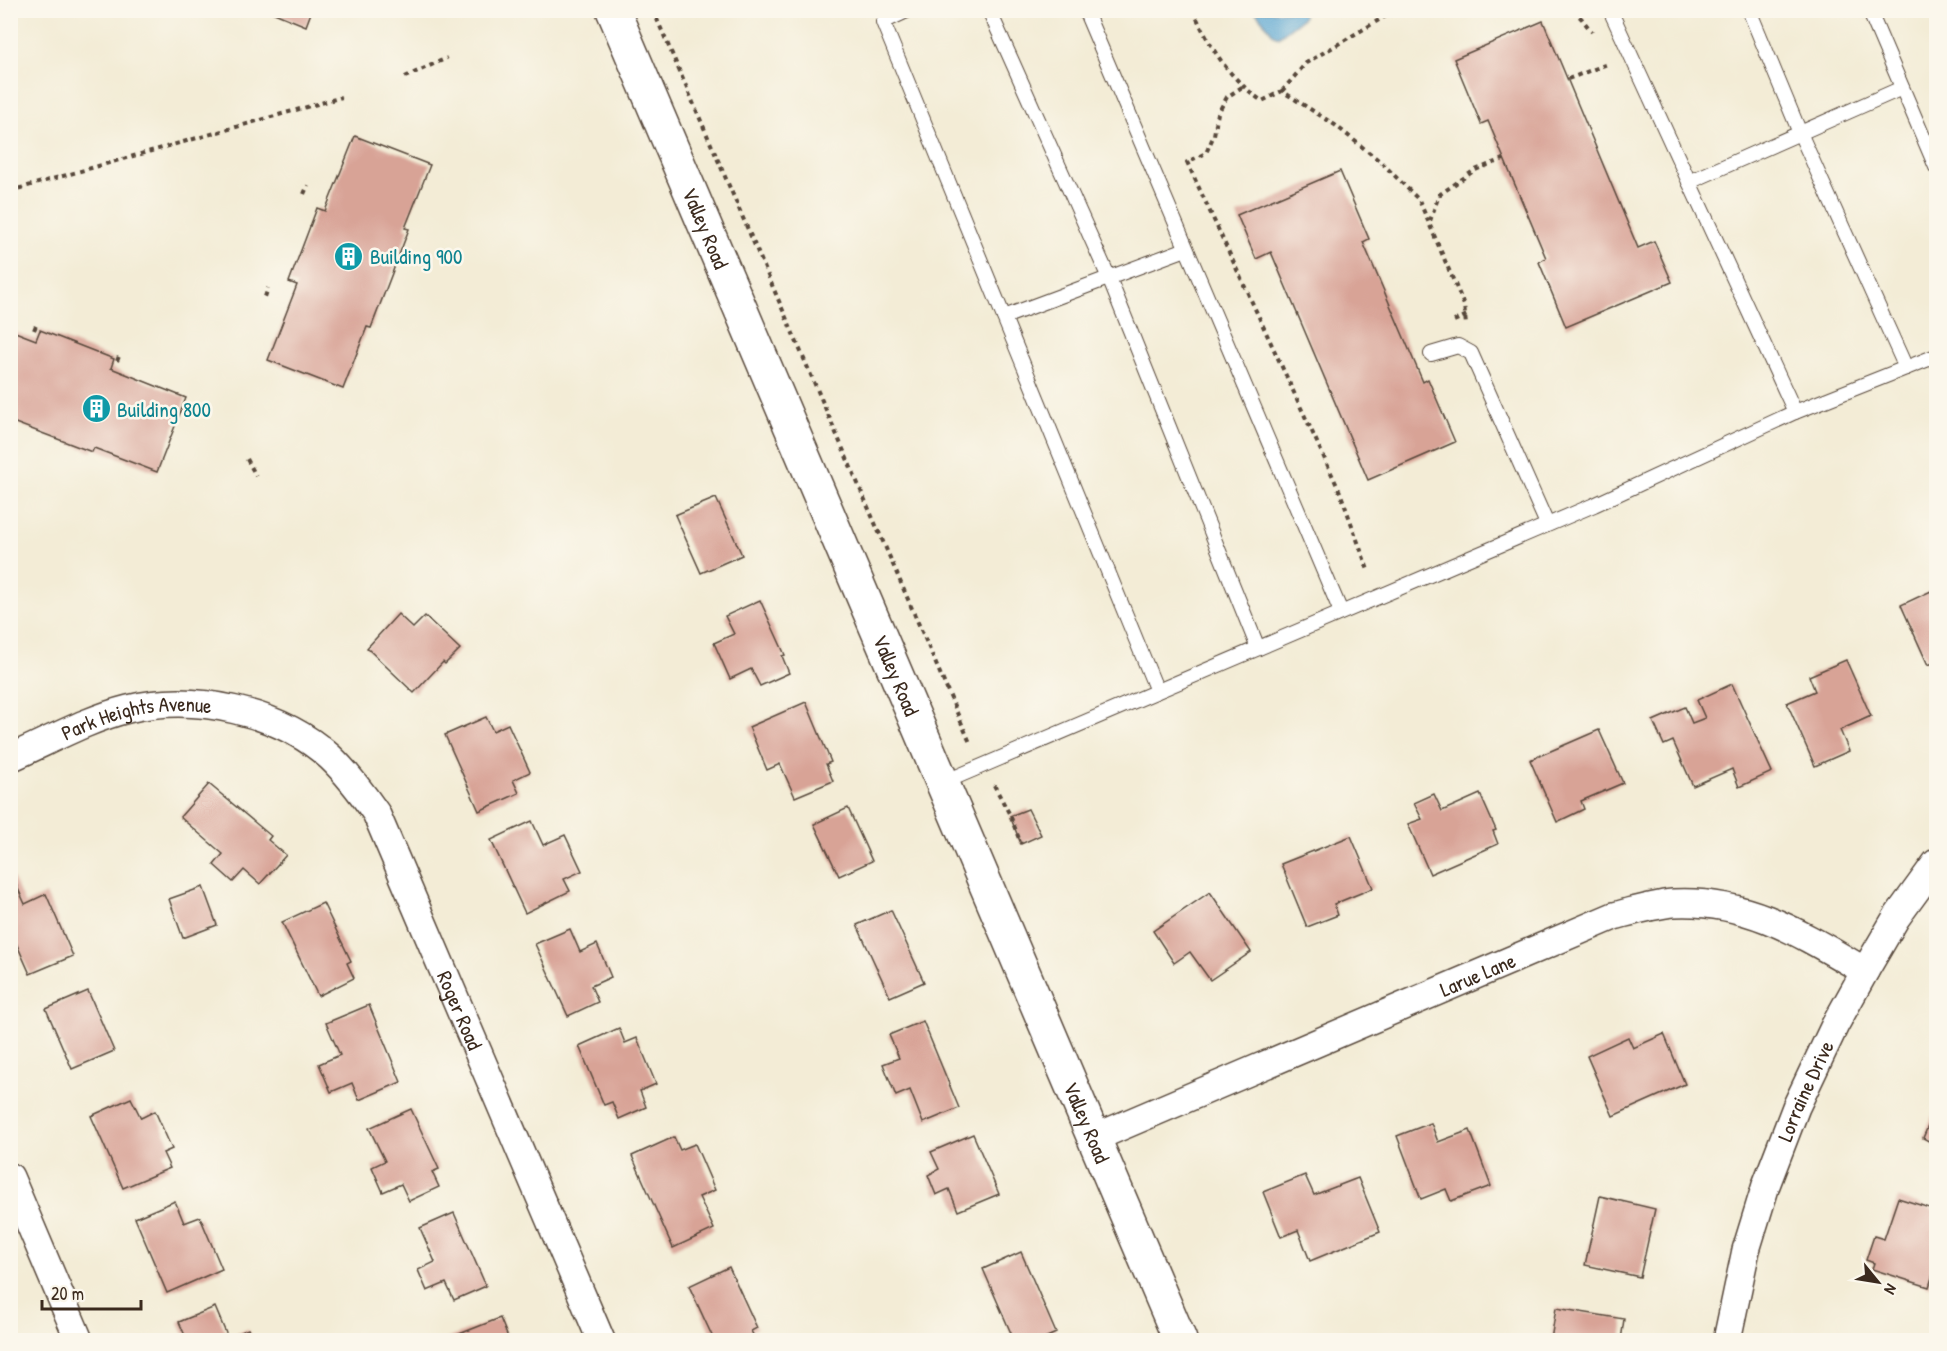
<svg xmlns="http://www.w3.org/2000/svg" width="1947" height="1351" viewBox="0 0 1947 1351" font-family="'Patrick Hand',sans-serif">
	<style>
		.water { fill: #58a5d1; stroke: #4a6878; stroke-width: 1.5 }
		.building { fill: #d8a396 }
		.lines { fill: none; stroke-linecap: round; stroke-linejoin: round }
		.service-casing { stroke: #57473a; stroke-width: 16 }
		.minor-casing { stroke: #57473a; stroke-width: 30 }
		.tertiary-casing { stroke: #57473a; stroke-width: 36 }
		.path { stroke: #57473a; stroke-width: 4; stroke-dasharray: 4.5 4.5; stroke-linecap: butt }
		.service { stroke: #fff; stroke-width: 14 }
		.minor { stroke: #fff; stroke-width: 27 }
		.tertiary { stroke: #fff; stroke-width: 33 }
		.labels { text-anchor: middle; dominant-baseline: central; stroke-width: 5; stroke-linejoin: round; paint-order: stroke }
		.street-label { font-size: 21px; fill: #3b2a1e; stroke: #fbf7ec }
		.culture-label { font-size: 21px; fill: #0d838f; stroke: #fbf7ec; text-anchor: start }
	</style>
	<rect width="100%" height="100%" fill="#fbf7ec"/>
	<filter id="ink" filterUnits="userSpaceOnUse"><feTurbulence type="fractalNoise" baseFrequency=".0167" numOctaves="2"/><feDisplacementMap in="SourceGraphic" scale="12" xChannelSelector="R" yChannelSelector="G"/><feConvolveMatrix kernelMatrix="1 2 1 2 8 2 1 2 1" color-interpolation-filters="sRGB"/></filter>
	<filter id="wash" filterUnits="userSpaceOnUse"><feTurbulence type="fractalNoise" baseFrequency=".008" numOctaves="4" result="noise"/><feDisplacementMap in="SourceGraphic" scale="24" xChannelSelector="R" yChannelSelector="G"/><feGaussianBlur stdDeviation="1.35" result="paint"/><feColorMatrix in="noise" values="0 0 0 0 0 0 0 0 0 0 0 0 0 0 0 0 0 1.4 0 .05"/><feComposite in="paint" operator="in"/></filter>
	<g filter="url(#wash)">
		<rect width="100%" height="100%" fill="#f3ecd6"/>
		<polygon class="water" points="1255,11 1303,11 1303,18 1278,37 1274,35"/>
		<g id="blocks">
			<g class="building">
				<polygon points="267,10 312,10 306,26"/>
				<polygon points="1543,21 1638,248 1654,241 1672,282 1566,327 1539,262 1546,258 1488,121 1481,124 1454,59"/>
				<polygon points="355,136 430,165 405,228 409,229 371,328 367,327 343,389 268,360 297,285 289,282 317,208 325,211"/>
				<polygon points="1340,171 1369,239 1363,242 1423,382 1428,379 1455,442 1368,480 1271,252 1256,259 1237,215"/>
				<polygon points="10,330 36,340 40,330 114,359 111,368 186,398 157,472 94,448 92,452 10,421"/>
				<polygon points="716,498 742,555 701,573 675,515"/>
				<polygon points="1931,591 1934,597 1936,596 1936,662 1928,665 1901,605"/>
				<polygon points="760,600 785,655 782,656 789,673 760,686 751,669 730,679 714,643 734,634 725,616"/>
				<polygon points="398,614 413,628 425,616 460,649 445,664 443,662 414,693 367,648"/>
				<polygon points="1846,660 1871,716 1840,730 1849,751 1815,766 1787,703 1815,691 1809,676"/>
				<polygon points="1732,684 1772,772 1739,787 1732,769 1693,786 1673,741 1664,745 1653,721 1685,707 1692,723 1705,718 1697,700"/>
				<polygon points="806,702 831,762 826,764 833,781 795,797 780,764 767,770 749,727"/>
				<polygon points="486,717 493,731 508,724 530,772 513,780 519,793 479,811 445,735"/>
				<polygon points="1599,730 1623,783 1581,801 1584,809 1557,822 1530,760"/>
				<polygon points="209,784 271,836 268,840 286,855 260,884 244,870 233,882 214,865 223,854 180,817"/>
				<polygon points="1434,794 1442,811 1480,794 1496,830 1493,831 1498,844 1430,874 1408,824 1422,819 1414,803"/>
				<polygon points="848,808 872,861 839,876 814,824"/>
				<polygon points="1028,809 1041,835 1021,844 1010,816"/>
				<polygon points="532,821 543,845 565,835 582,871 564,879 570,891 525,913 491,840"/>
				<polygon points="1351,836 1373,888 1334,904 1338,915 1307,927 1281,864"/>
				<polygon points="10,871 25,904 46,894 73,956 30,974 10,929"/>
				<polygon points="203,887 217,925 183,938 169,899"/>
				<polygon points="1210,892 1251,952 1210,980 1190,952 1174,963 1153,931"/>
				<polygon points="323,903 351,961 347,963 354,978 318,996 282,922"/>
				<polygon points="891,910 924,982 890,997 857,925"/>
				<polygon points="570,929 580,952 597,944 611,977 591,986 598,1002 568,1016 535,944"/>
				<polygon points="88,991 114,1051 72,1069 46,1009"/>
				<polygon points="369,1005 401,1082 359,1100 352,1083 331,1092 319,1064 340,1055 326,1023"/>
				<polygon points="923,1021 959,1108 923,1123 910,1090 896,1096 883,1064 899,1058 889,1035"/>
				<polygon points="619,1028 625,1043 637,1038 656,1084 640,1091 646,1107 619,1119 612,1102 604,1105 579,1046"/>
				<polygon points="1664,1034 1685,1084 1613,1116 1587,1056 1628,1037 1633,1048"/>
				<polygon points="131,1098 141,1118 155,1111 172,1149 163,1153 170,1168 123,1188 91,1116"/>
				<polygon points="1936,1108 1936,1145 1923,1138"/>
				<polygon points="411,1109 439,1169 432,1172 439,1187 409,1201 401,1184 383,1192 372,1167 385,1161 369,1128"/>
				<polygon points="1431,1123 1438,1142 1470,1130 1491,1186 1451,1201 1446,1189 1421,1199 1397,1136"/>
				<polygon points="973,1134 999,1194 958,1211 949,1189 936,1195 928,1175 939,1169 931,1152"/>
				<polygon points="674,1137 680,1150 695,1144 715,1190 699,1197 714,1229 673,1248 632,1156"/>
				<polygon points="1305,1175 1314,1195 1358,1178 1380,1232 1310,1261 1298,1230 1281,1237 1263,1192"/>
				<polygon points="1600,1196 1655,1209 1640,1277 1585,1265"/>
				<polygon points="1898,1198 1936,1210 1936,1265 1929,1287 1872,1269 1874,1263 1866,1260 1874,1236 1884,1239"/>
				<polygon points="175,1201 184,1223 200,1217 222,1269 167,1293 135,1218"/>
				<polygon points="454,1213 486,1286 454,1300 446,1283 427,1291 418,1270 435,1262 420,1228"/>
				<polygon points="1021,1252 1056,1333 1040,1340 1014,1340 983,1269"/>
				<polygon points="729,1267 757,1328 751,1331 756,1340 714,1340 689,1286"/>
				<polygon points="215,1307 228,1338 248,1329 253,1340 187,1340 179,1322"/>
				<polygon points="1556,1308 1624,1319 1621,1340 1551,1340"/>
				<polygon points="500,1318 509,1340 444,1340"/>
			</g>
		</g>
	</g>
	<g filter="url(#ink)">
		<use href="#blocks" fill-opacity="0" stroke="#57473a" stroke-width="1.5"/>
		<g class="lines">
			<defs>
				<g id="service">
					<polyline points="909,10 883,22 1157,691"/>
					<polyline points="989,10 1109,278 1258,648"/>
					<polyline points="1085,10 1341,612"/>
					<polyline points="1610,10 1795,412 1936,356"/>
					<polyline points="1749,10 1800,133 1906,368"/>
					<polyline points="1869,10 1936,167"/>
					<polyline points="1689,182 1902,88"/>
					<polyline points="1004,317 1186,249"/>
					<polyline points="1431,354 1458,346 1471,353 1547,524"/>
					<polyline points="942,783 1594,505 1795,412"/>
				</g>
				<g id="minor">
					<path id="s1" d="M10 758C49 741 88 719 128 709 195 693 279 711 330 757 348 774 362 793 376 813L601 1340"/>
					<path id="s2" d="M1094 1138 1614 916C1633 911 1653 905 1673 903 1748 899 1803 935 1865 971"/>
					<polyline points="10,1177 79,1340"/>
					<path id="s3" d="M1727 1340 1746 1250 1766 1185 1796 1107 1835 1025 1865 971 1896 918 1936 863"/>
				</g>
				<g id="tertiary">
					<path id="s4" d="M613 10 1180 1340"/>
				</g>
			</defs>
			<use href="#service" class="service-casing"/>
			<use href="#minor" class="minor-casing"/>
			<use href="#tertiary" class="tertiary-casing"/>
			<g class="path">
				<polyline points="653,10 971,745"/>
				<path d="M1193 10C1211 49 1227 76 1262 101L1282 91 1335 125 1381 162 1419 200 1464 305 1466 325"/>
				<polyline points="1573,10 1582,19 1592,32"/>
				<polyline points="405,77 447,58"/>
				<polyline points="1568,79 1610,63"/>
				<polyline points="1242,87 1227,97 1218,113 1214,135 1206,153 1187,162 1340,492 1368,570"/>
				<polyline points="1282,91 1306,63 1396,10"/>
				<polyline points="10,191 342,97"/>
				<polyline points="304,194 308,185"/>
				<polyline points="1430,221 1439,195 1475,170 1504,159"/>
				<polyline points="265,297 268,288"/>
				<polyline points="1454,321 1467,315"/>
				<polyline points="34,330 37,323"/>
				<polyline points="117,361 120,354"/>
				<polyline points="247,459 256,476"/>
				<polyline points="994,785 1010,815 1021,844"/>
			</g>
			<use href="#service" class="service"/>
			<use href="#minor" class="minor"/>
			<use href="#tertiary" class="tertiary"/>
		</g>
	</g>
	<defs>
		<symbol id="building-disc" viewBox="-11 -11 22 22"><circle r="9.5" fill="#0f9aa8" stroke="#fbf7ec"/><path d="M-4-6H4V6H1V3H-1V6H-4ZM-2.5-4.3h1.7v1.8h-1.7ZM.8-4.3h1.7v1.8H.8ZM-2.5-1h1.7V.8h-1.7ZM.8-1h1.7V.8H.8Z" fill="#fff"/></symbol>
	</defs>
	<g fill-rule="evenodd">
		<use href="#building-disc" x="332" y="240" width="33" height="33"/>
		<use href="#building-disc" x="80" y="392" width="33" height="33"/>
	</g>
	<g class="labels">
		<g class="street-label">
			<text stroke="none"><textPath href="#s4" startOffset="237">Valley Road</textPath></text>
			<text stroke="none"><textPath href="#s4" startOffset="723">Valley Road</textPath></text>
			<text stroke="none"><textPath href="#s1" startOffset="135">Park Heights Avenue</textPath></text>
			<text stroke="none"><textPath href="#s2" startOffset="417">Larue Lane</textPath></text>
			<text stroke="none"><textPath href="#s1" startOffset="630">Roger Road</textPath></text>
			<text stroke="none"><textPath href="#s3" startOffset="262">Lorraine Drive</textPath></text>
			<text stroke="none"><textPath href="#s4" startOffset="1209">Valley Road</textPath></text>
		</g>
		<g class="culture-label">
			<text x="370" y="256">Building 900</text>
			<text x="117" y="409">Building 800</text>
		</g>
	</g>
	<rect width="1947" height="1351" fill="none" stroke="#fbf7ec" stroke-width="36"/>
	<g transform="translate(1878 1282) rotate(120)" stroke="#fbf7ec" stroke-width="4.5" paint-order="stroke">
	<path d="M0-4.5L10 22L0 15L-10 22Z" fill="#3b2a1e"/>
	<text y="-9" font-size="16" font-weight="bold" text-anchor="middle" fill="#3b2a1e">N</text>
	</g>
	<path d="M42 1300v9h99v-9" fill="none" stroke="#3b2a1e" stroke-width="3"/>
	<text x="51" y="1300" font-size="18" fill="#3b2a1e" stroke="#fbf7ec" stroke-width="4.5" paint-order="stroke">20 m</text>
</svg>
